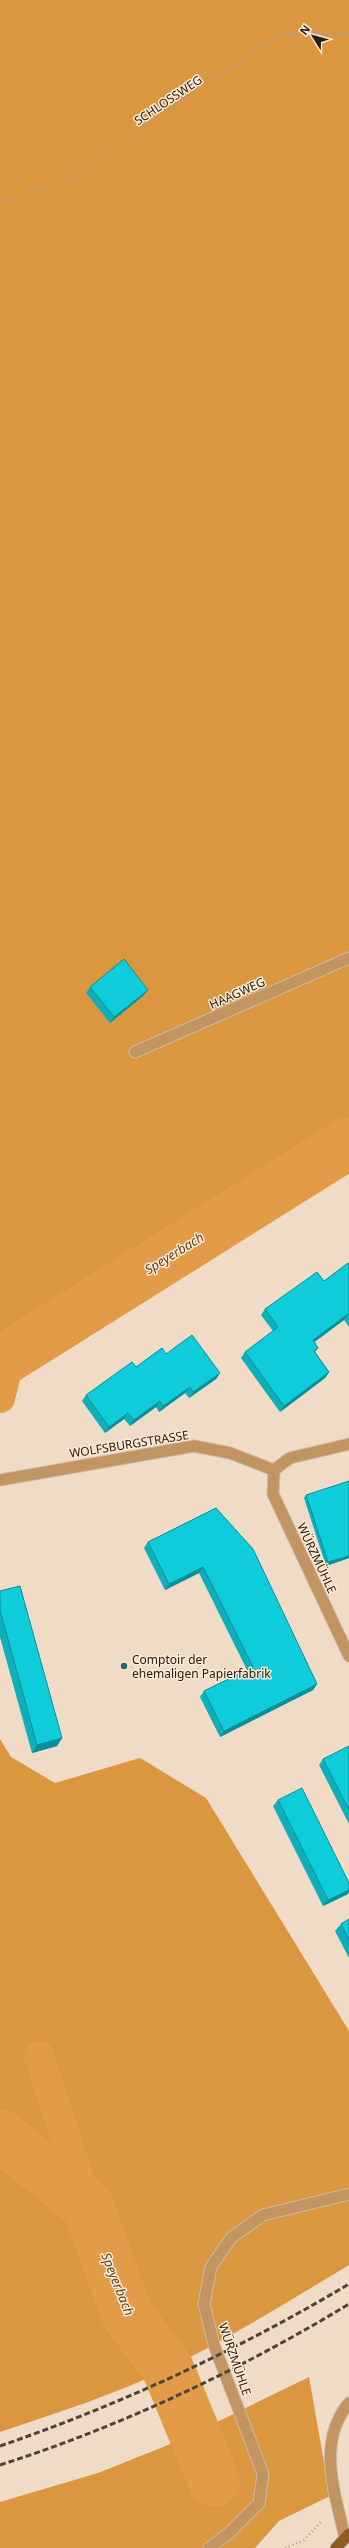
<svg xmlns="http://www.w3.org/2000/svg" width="349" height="2548" viewBox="0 0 349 2548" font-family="'Noto Sans',sans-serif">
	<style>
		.forest { fill: #db9640 }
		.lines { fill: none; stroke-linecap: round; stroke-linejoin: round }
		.canal { stroke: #e29c47; stroke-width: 30 }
		.river { stroke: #e29c47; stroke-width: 52 }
		.service-casing { stroke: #ccb9a7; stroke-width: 13 }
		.minor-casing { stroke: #ccb9a7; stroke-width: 13 }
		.primary-casing { stroke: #ccb9a7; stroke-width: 13 }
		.path { stroke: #b0a08f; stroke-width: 2.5; stroke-dasharray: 1 3; stroke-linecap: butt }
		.service { stroke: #c19462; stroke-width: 11 }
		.minor { stroke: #c19462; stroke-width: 11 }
		.primary { stroke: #8c5c20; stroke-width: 11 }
		.rail { stroke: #4d4439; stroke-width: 3; stroke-dasharray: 6 3; stroke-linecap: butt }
		.wall { fill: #0dafbb }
		.shaded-wall { fill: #0a8f99 }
		.building { fill: #0fccda; stroke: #0a8f99 }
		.poi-dot { fill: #1e6a71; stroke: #fde8d3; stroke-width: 1.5 }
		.labels { text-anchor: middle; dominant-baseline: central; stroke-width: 3; stroke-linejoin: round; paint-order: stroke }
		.street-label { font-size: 12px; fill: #272018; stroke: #fde8d3 }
		.poi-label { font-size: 12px; fill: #272018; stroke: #fde8d3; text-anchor: start }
		.water-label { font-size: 13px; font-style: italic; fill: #5e411e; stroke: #fde8d3 }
	</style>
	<rect width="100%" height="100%" fill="#f0dbc6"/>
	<g class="forest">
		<polygon points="0,0 349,0 349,1166 0,1362"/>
		<path d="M0 1739 11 1757 55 1783 140 1758 206 1798 349 2031V2265C289 2301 230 2338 167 2369 114 2395 56 2413 0 2432Z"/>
		<polygon points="309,2377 330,2496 279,2521 255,2548 0,2548 0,2502 98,2473 178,2441"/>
	</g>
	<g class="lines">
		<g class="canal">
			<polyline points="0,1398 11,1354"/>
			<polyline points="39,2056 88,2206"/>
		</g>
		<g class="river">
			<polyline points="0,1362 349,1143"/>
			<polyline points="0,2135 88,2206 127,2314 168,2369 214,2481"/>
		</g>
		<defs>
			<path id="service" d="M345 2538C335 2493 316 2442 349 2403"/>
			<g id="minor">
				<polyline points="135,1052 349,958"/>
				<polyline points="274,1470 273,1494 349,1656"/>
				<polyline points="274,1470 290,1458 349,1444"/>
				<polyline points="0,1480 194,1446 230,1453 274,1470"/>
				<polyline points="209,2548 229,2533 259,2503 263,2474 214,2345 204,2304 211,2267 231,2238 263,2215 349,2194"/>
			</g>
			<polyline id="primary" points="336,2548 349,2534"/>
		</defs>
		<use href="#service" class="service-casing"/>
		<use href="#minor" class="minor-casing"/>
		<use href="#primary" class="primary-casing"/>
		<g class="path">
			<polyline points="0,201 70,177 283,33 349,34"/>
			<polyline points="155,2307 184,2305"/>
			<polyline points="285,2548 304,2540 321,2522"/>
		</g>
		<use href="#service" class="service"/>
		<use href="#minor" class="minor"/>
		<use href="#primary" class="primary"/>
		<g class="rail">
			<path d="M0 2446C122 2404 238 2350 349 2284"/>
			<path d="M0 2465C122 2426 240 2370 349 2304"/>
		</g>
	</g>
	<g class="wall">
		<polygon points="90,987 144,995 110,1023 86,993"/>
		<polygon points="349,1264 349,1327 344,1320 314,1342 318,1348 315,1352 329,1372 325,1378 280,1412 241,1358 245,1352 273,1331 261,1315 265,1309 324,1281"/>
		<polygon points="166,1354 220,1373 216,1379 189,1398 185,1393 159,1412 156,1407 130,1426 124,1419 105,1433 82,1401 86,1395 136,1367"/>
		<polygon points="306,1495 349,1558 326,1566 304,1498"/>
		<polygon points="216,1508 317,1684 313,1690 220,1737 200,1697 204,1691 247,1670 199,1573 165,1590 144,1548 148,1542"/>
		<polygon points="0,1591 62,1738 57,1746 32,1753 0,1637"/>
		<polygon points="349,1746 349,1824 319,1765 323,1759"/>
		<polygon points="278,1800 348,1894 323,1906 273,1806"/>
		<polygon points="349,1919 349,1958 335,1931 341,1924"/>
	</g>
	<g class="shaded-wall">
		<polygon points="148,990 144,995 110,1023 114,1017"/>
		<polygon points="348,1314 344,1320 309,1346 313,1340"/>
		<polygon points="329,1372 325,1378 280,1412 284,1406"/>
		<polygon points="220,1373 216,1379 189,1398 193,1392"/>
		<polygon points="190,1387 185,1393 159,1412 163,1406"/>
		<polygon points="160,1401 156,1407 130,1426 134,1420"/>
		<polygon points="128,1413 124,1419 105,1433 109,1427"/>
		<polygon points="349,1556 349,1558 326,1566 328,1562"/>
		<polygon points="203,1567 199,1573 165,1590 169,1584"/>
		<polygon points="317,1684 313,1690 220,1737 224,1731"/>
		<polygon points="62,1738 57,1746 32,1753 37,1745"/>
		<polygon points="349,1890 349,1892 348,1894 323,1906 328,1900"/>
	</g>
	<g class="building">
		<polygon points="124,959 148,990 114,1017 90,987"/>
		<polygon points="348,1263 349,1264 349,1315 348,1314 313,1340 318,1348 314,1351 329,1372 284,1406 245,1352 278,1327 265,1309 317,1272 324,1281"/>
		<polygon points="192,1335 220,1373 193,1392 190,1387 163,1406 160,1401 134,1420 128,1413 109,1427 86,1395 132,1362 136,1367 162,1348 166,1354"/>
		<polygon points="349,1481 349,1556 328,1562 306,1495"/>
		<polygon points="216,1508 253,1549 317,1684 224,1731 204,1691 253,1667 203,1567 169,1584 148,1542"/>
		<polygon points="20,1586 62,1738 37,1745 0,1610 0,1591"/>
		<polygon points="349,1746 349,1810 323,1759"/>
		<polygon points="302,1788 349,1883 349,1890 328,1900 278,1800"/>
		<polygon points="349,1919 349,1940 341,1924"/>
	</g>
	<circle class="poi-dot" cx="124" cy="1666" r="4"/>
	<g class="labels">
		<g class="street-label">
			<text transform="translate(168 100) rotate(-34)">SCHLOSSWEG</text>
			<text transform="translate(237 993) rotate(-24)">HAAGWEG</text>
			<text transform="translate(129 1444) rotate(-9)">WOLFSBURGSTRASSE</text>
			<text transform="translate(317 1558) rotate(65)">WÜRZMÜHLE</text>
			<text transform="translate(235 2359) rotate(71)">WÜRZMÜHLE</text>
		</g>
		<g class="poi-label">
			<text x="132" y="1659">Comptoir der<tspan x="132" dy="14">ehemaligen Papierfabrik</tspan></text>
		</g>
		<g class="water-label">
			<text transform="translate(174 1253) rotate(-32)">Speyerbach</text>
			<text transform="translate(118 2284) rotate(68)">Speyerbach</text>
		</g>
	</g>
	<g transform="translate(313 36) rotate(307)" stroke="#fde8d3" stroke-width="3" paint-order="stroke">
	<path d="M0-3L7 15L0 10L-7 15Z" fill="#272018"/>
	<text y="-6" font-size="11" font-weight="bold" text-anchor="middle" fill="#272018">N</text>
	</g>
</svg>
